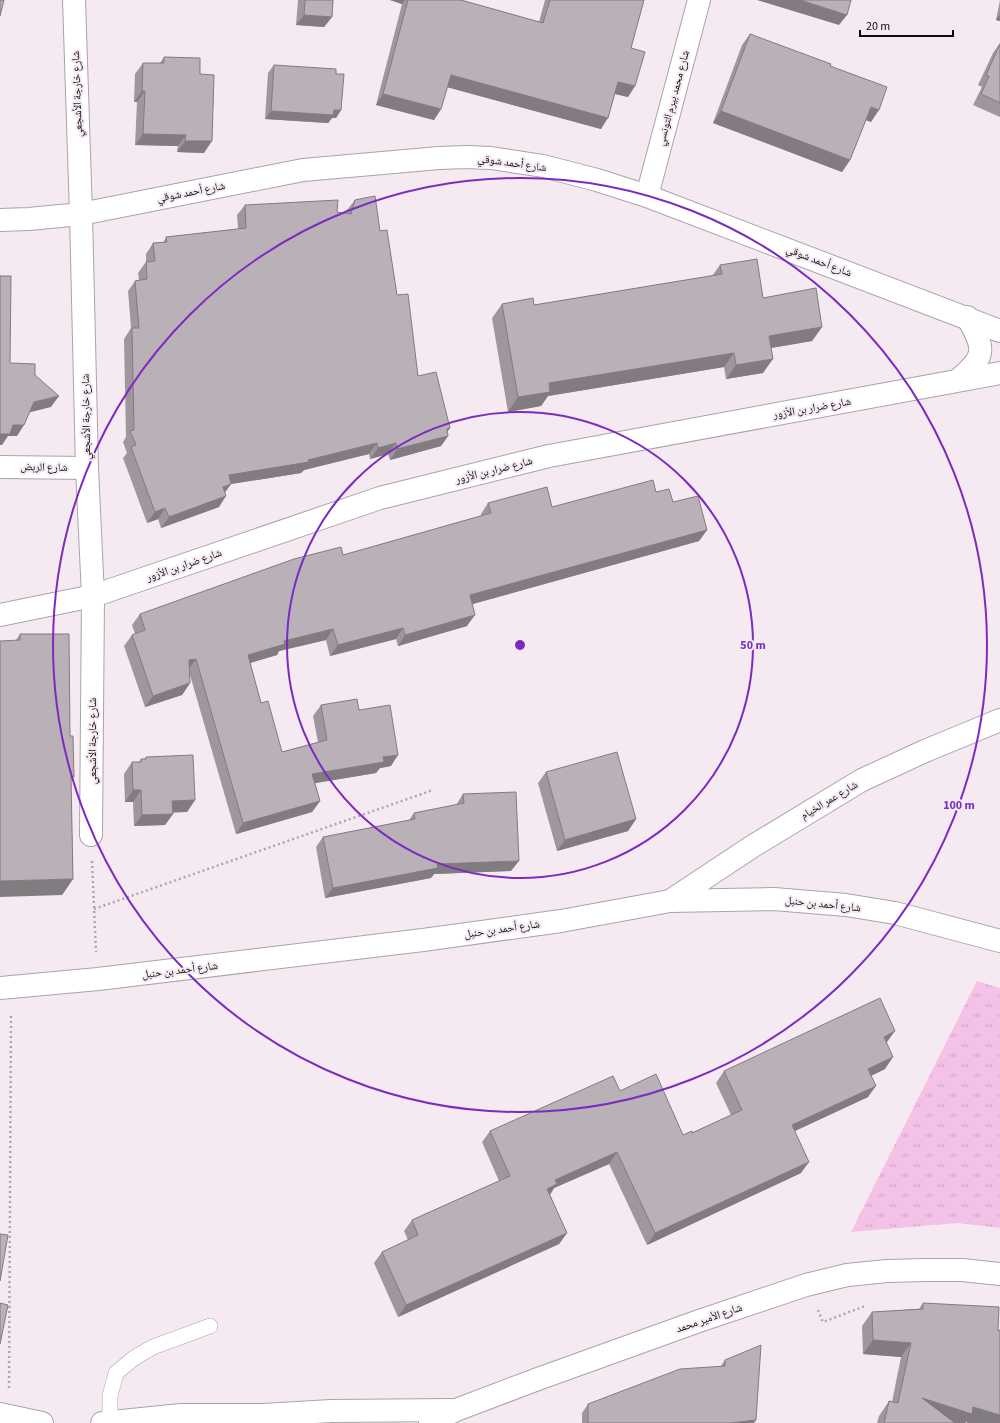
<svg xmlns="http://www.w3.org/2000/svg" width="1000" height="1423" viewBox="0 0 1000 1423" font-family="'Source Sans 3','Noto Naskh Arabic',sans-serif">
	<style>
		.park { fill: url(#park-tufts) }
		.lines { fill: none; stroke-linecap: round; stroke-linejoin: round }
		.lane-casing { stroke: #aca2a9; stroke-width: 16 }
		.street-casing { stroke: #aca2a9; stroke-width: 24 }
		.secondary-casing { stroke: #aca2a9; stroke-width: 24 }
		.path { stroke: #ada5ab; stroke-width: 2.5; stroke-dasharray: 2 3; stroke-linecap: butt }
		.lane { stroke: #fff; stroke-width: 15 }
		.street { stroke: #fff; stroke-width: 22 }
		.secondary { stroke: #fff; stroke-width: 22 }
		.wall { fill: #a0979d }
		.shaded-wall { fill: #827b80 }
		.building { fill: #bab0b7; stroke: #827b80 }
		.ring { fill: none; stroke: #7b2cbf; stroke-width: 2 }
		.labels { text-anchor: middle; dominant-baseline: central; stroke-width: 4; stroke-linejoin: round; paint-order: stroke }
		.street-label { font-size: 11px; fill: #0e0b0e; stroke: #f5eaf2 }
		.centre { fill: #7b2cbf; stroke: #f5eaf2; stroke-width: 2 }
		.ring-label { font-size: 12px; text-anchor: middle; font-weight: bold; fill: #7b2cbf; stroke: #f5eaf2; stroke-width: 4; stroke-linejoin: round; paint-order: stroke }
	</style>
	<defs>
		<pattern id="park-tufts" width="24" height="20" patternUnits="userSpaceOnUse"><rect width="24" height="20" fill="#f4c2e7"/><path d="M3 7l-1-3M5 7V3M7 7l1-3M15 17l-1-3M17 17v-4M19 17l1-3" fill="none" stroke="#d0a5c5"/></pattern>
	</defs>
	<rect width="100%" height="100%" fill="#f5eaf2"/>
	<polygon class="park" points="977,981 1000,988 1000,1228 958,1223 851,1232"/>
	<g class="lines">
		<defs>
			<polyline id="lane" points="112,1423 110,1421 110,1396 116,1373 134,1358 153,1347 210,1326"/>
			<g id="street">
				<polyline points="647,196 699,0"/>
				<polyline points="0,467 87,468"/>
				<polyline points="91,835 93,596"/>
				<polyline points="670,901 753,846 862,780 925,751 1000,720"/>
			</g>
			<g id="secondary">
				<polyline points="74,0 81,214 87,468 93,596"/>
				<polyline points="0,220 29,219 81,214 303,170 439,158 466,157 491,158 543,166 597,180 647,196 1000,331"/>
				<path d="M958 380C986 357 986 349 967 317"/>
				<polyline points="0,615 93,596 380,498 549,456 1000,373"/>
				<polyline points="0,988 98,979 423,940 561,921 670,901 774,899 846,905 895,913 1000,941"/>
				<polyline points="0,1414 42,1423"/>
				<polyline points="102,1423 181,1415 263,1415 331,1411 451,1410"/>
				<polyline points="430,1423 456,1410 538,1379 699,1321 806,1285 847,1275 887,1271 925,1270 962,1270 1000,1274"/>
			</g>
		</defs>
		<use href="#lane" class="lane-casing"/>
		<use href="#street" class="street-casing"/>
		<use href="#secondary" class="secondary-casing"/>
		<g class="path">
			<polyline points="92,861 96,952"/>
			<polyline points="94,909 433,790"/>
			<polyline points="818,1310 823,1322 865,1306"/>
			<polyline points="9,1388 11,1015"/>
		</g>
		<use href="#lane" class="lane"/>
		<use href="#street" class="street"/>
		<use href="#secondary" class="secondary"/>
	</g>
	<g class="wall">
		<polygon points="298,0 333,0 332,17 324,27 296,25"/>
		<polygon points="390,0 461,0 539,22 545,0 644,0 631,48 635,86 628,97 615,94 601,129 447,87 441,109 434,120 376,105 402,4"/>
		<polygon points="1000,0 1000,21 996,20"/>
		<polygon points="750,34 830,66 871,122 866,120 850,160 842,172 713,123 742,45"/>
		<polygon points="1000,43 1000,117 973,105 982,87 978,85 993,53"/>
		<polygon points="164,57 200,74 204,153 177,152 178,146 135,145 137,102 134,102 135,74 143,63 160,63"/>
		<polygon points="274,65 336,74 341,110 336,118 332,118 328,123 265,119 268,73"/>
		<polygon points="355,200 380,231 397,295 418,376 450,428 447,432 448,436 441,446 390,460 388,454 370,459 369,454 304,470 301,473 231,484 225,492 219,507 161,528 158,519 147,523 123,458 127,453 123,442 126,437 124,339 131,328 128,291 135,281 139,280 138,273 146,262 146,254 153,243 163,243 166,237 238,229 237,215 245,205 337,212 346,213 347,210"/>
		<polygon points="720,265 763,298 822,327 812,341 771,348 763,373 726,379 724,367 548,396 541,406 508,412 492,318 502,304 534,305 712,276"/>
		<polygon points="656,492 673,502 707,530 699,541 472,604 467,626 398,646 396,639 330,656 326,640 279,651 277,655 250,663 261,703 282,752 318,742 313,716 321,705 359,710 391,766 380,768 376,773 315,783 320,801 312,812 236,834 190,675 190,683 182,695 145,707 124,646 132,635 135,634 132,625 140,614 343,555 481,516 481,514 488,503 552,507"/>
		<polygon points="20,634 70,736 73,879 62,895 16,640"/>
		<polygon points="146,757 195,800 187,812 173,812 173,814 165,825 134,826 133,802 125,802 124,774 132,762 139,762 141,759 144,759"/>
		<polygon points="546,772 636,819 628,831 557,851 538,783"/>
		<polygon points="463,794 511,871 434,874 431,878 325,898 316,847 323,837 409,820 414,813 456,805"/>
		<polygon points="887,1042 886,1043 885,1069 871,1076 868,1097 795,1131 801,1173 647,1245 609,1164 554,1188 550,1195 567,1233 559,1244 398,1317 374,1263 382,1252 408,1240 404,1231 412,1220 499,1181 482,1142 490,1131 620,1091 683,1135 692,1133 731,1115 716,1083 724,1071"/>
		<polygon points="923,1303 966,1422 965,1423 877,1423 879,1416 889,1401 892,1402 901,1357 863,1354 862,1326 872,1312 919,1309"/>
		<polygon points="725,1360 754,1423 582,1423 582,1413 588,1404 721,1366"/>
	</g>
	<g class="shaded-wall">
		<polygon points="390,0 405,0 402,4"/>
		<polygon points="757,0 800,0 847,15 839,25"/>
		<polygon points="1000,14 1000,21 996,20"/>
		<polygon points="304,15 332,17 324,27 296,25"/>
		<polygon points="451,75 608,118 601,129 443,86"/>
		<polygon points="618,82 635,86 628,97 611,93"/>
		<polygon points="142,91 145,91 137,102 134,102"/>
		<polygon points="383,94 441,109 434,120 376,105"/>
		<polygon points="871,107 879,110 871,122 863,119"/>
		<polygon points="334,110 341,110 336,118 332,118 328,123 265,119 271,111"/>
		<polygon points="721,111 850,160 842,172 713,123"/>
		<polygon points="143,134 186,135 178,146 135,145"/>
		<polygon points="185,141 212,141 204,153 177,152"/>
		<polygon points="822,327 812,341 759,350 769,336"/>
		<polygon points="734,353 724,367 548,396 541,406 508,412 518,397 549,383"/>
		<polygon points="773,359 763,373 726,379 736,365"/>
		<polygon points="59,396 51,407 27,413 34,402"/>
		<polygon points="13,425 24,425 17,436 8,436 2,445 0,445 0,434"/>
		<polygon points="450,428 444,437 448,436 441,446 390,460 397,449 447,429"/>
		<polygon points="377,443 369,454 304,470 301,473 231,484 223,495 215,497 229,475 308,460"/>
		<polygon points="396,443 388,454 370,459 378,448"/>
		<polygon points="226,496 219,507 161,528 169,517"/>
		<polygon points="165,508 158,519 147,523 155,512"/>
		<polygon points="707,530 699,541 462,607 470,595"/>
		<polygon points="475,615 467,626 398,646 405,635"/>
		<polygon points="403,628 396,639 330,656 338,645"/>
		<polygon points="333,629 326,640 279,651 277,655 240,666 248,655 284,641"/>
		<polygon points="196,659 188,670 189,660"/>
		<polygon points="190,683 182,695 145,707 153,696"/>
		<polygon points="398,755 391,766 380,768 376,773 304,785 312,774 383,757"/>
		<polygon points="133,790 141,790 133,802 125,802"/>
		<polygon points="195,800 187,812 164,813 172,801"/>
		<polygon points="320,801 312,812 236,834 243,823"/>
		<polygon points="173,814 165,825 134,826 142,815"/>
		<polygon points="636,819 628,831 557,851 565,840"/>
		<polygon points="519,861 511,871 434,874 431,878 325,898 333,888 437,864"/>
		<polygon points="73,879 62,895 0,897 0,881"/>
		<polygon points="895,1031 887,1042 876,1048 884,1037"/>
		<polygon points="893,1057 885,1069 860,1081 868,1069"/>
		<polygon points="876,1086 868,1097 784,1136 792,1125"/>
		<polygon points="617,1152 609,1164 554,1188 549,1196 547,1189 555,1180"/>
		<polygon points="809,1162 801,1173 647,1245 655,1233"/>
		<polygon points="567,1233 559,1244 398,1317 406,1305"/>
		<polygon points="873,1340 911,1343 901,1357 863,1354"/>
		<polygon points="922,1398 973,1407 1000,1415 1000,1423 968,1423 966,1422 965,1423 945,1423"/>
		<polygon points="756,1420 754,1423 731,1423"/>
	</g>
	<g class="building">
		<polygon points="0,0 4,0 0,16"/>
		<polygon points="305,0 333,0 332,17 304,15"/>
		<polygon points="408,0 461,0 543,23 550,0 644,0 631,48 645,52 635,86 618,82 608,118 451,75 441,109 383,94"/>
		<polygon points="800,0 851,0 847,15"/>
		<polygon points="750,34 831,64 830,66 887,87 879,110 871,107 850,160 721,111"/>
		<polygon points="1000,44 1000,103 981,94 989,76 986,75"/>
		<polygon points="164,57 200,58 200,74 214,75 212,141 185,141 186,135 143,134 145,91 142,91 143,63 164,63"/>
		<polygon points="274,65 336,69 336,74 344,74 341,110 334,110 333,115 271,111"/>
		<polygon points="375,196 380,231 387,230 397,295 408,294 418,376 436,372 450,428 447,429 448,436 397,449 396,443 378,448 377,443 308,460 309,462 229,475 231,484 223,487 226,496 169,517 165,508 155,512 131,447 136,445 130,431 134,430 132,328 139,328 135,281 147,279 146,262 155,261 153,243 167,242 166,237 246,228 245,205 338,200 337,212 351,214 355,200"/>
		<polygon points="757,259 763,298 816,288 822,327 769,336 773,359 736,365 734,353 549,383 550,392 518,397 502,304 533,298 534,305 722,274 720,265"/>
		<polygon points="0,276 11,276 10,363 35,364 35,375 59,396 34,402 24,425 13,425 10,434 0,434"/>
		<polygon points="653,480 656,492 669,489 673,502 698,496 707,530 470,595 475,615 405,635 403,628 338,645 333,629 284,641 285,644 248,655 261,703 268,701 282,752 327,740 321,705 357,699 359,710 390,705 398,755 383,757 384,762 312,774 320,801 243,823 196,659 189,660 190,683 153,696 132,635 145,630 140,614 294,559 341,547 343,555 491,513 488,503 547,487 552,507"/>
		<polygon points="20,634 69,634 70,736 73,736 74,777 71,777 73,879 0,881 0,641 20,640"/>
		<polygon points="617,752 636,819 565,840 546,772"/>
		<polygon points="193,755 195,800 172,801 173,814 142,815 141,790 133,790 132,762 141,762 141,759 146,759 146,757"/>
		<polygon points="516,792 519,861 437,864 438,868 333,888 323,837 415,819 414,813 464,803 463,794"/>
		<polygon points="880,998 895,1031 884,1037 893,1057 868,1069 876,1086 792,1125 809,1162 655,1233 617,1152 555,1180 557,1184 547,1189 567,1233 406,1305 382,1252 418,1235 412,1220 510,1176 490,1131 613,1076 620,1091 656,1074 683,1135 692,1131 692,1133 742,1110 724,1071"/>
		<polygon points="0,1234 8,1235 0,1281"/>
		<polygon points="0,1303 8,1305 0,1344"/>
		<polygon points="923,1303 999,1307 998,1331 1000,1330 1000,1415 973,1407 972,1414 922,1398 955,1423 884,1423 889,1401 898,1403 911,1343 873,1340 872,1312 923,1309"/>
		<polygon points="761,1345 756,1420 731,1423 588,1423 588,1404 680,1369 725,1366 725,1360"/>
	</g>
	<g class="ring">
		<circle cx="520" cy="645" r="233"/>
		<circle cx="520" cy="645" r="467"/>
	</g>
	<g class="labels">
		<g class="street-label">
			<text transform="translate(77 94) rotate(-92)">شارع خارجة الأشجعي</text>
			<text transform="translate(673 98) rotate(-75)">شارع محمد بيرم التونسي</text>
			<text transform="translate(512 163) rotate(8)">شارع أحمد شوقي</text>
			<text transform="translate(191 192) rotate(-11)">شارع أحمد شوقي</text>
			<text transform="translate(819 261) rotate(21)">شارع أحمد شوقي</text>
			<text transform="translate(812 408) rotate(-10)">شارع ضرار بن الأزور</text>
			<text transform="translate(86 417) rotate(-91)">شارع خارجة الأشجعي</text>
			<text transform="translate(44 467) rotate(1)">شارع الربض</text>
			<text transform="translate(494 470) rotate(-14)">شارع ضرار بن الأزور</text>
			<text transform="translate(184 565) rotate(-19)">شارع ضرار بن الأزور</text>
			<text transform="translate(92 741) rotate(-90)">شارع خارجة الأشجعي</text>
			<text transform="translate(829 800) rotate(-31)">شارع عمر الخيام</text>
			<text transform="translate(823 904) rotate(6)">شارع أحمد بن حنبل</text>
			<text transform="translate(502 929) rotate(-8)">شارع أحمد بن حنبل</text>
			<text transform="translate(180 970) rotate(-7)">شارع أحمد بن حنبل</text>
			<text transform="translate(709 1318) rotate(-19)">شارع الأمير محمد</text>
		</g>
	</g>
	<circle cx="520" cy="645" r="6" class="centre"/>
	<g class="ring-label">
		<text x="753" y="649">50 m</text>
		<text x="959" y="809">100 m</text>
	</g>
	<path d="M860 30v6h93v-6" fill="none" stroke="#0e0b0e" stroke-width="2"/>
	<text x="866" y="30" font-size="12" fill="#0e0b0e" stroke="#f5eaf2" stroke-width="3" paint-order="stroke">20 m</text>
</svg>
